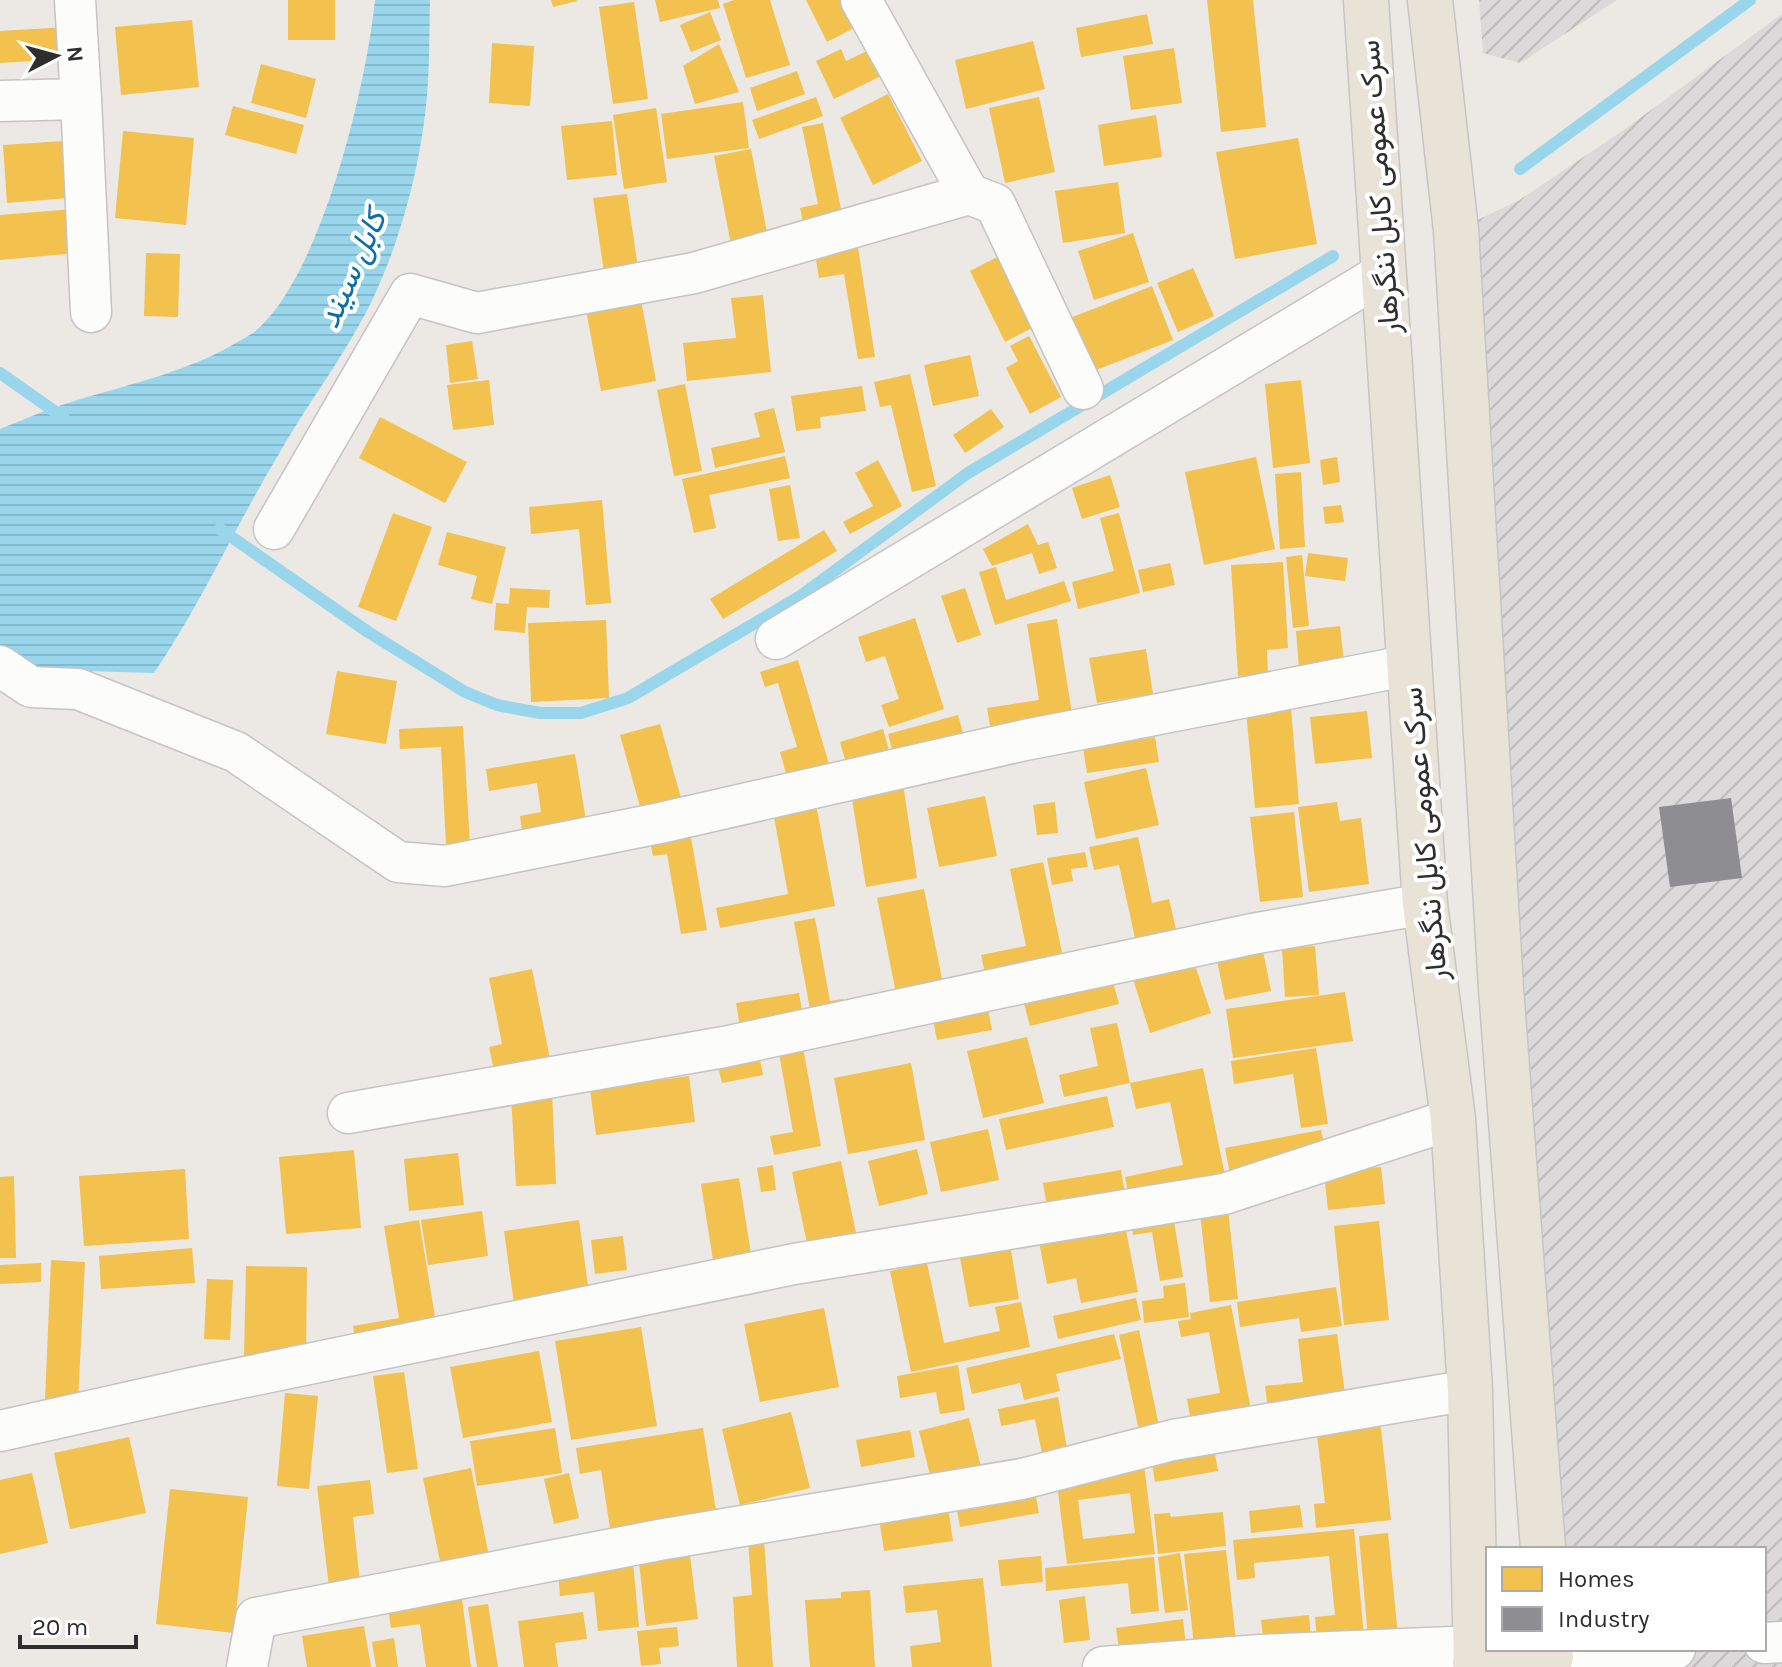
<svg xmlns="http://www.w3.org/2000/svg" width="1782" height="1667" viewBox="0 0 1782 1667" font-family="Karla,Vazirmatn,sans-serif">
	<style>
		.industrial { fill: url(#industrial-furrows) }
		.water { fill: url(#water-rules) }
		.homes { fill: #f2c14e; fill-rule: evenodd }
		.industry { fill: #8d8d92 }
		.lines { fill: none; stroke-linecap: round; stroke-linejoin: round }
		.stream { stroke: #99d6ec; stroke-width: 12 }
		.minor-casing { stroke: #c5c4c5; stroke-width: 43 }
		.trunk-casing { stroke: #c6c5c4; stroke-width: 47 }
		.minor { stroke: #fcfcfb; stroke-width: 40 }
		.trunk { stroke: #e9e2d6; stroke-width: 44 }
		.labels { text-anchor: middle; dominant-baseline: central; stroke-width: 8; stroke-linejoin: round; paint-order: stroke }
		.street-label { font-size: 30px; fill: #2e2e2e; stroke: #fff }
		.water-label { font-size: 32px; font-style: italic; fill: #0d6fa3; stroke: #fff }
	</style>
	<defs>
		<pattern id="industrial-furrows" width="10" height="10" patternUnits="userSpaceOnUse" patternTransform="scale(2)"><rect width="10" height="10" fill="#dcd9db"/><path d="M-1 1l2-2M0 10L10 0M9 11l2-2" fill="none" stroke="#bdbbbc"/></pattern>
		<pattern id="water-rules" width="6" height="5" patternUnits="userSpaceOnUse" patternTransform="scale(2)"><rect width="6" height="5" fill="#99d6ec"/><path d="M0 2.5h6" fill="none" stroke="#84b8cb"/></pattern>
	</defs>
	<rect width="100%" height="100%" fill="#ece8e4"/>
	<g class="industrial">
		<polygon points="1479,0 1617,0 1520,63 1483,53"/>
		<polygon points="1782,14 1782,1667 1552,1667 1550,1649 1764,1649 1764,1549 1543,1549 1456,230 1518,201 1625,129"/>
	</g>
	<path class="water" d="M375 0H430C429 38 430 77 425 115 418 171 402 233 379 285 354 344 312 396 280 452 236 525 202 602 154 673L15 669 0 675V429C23 420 45 410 68 403 124 385 183 374 234 344 242 339 253 334 259 328 323 268 366 87 375 0Z"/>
	<g class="homes">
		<rect x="288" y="0" width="47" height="40"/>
		<polygon points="551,0 576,0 577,1 553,7"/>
		<polygon points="655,0 718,0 720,8 660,22"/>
		<polygon points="734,0 770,0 790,65 746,78 723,4"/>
		<polygon points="806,0 842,0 856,27 827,42"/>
		<polygon points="1207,0 1253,0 1266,127 1221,132"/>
		<polygon points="634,2 648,99 613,104 599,7"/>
		<polygon points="710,12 721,40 691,52 680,25"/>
		<polygon points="1147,14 1153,44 1081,57 1076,28"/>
		<polygon points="192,20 199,87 121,95 115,27"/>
		<polygon points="67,27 69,59 0,63 0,31"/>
		<polygon points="1033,41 1045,89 966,109 955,60"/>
		<polygon points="492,43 534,46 530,106 489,103"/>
		<polygon points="719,44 739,92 695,104 683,66"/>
		<polygon points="1174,48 1182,103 1131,110 1123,56"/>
		<polygon points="841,49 846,61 867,51 879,77 834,99 816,61"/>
		<polygon points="261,64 316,79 306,118 251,103"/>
		<polygon points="797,71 805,94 757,111 750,88"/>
		<polygon points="888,94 922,161 873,185 840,118"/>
		<polygon points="816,97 823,116 759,139 752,120"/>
		<polygon points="1039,97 1055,172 1005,183 989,108"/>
		<polygon points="743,102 749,148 667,159 661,114"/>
		<polygon points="233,106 304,125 296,154 225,135"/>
		<polygon points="656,108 667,182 624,189 613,115"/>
		<polygon points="1156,115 1162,157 1104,166 1098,125"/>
		<polygon points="612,121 617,175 567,180 561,126"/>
		<polygon points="823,123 843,219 804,227 800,208 818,204 802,127"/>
		<polygon points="123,131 194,138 186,225 115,218"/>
		<polygon points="1298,138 1317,244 1235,259 1216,152"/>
		<polygon points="64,141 69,198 7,203 3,145"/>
		<polygon points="751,149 768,238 731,245 714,156"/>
		<polygon points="1118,182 1125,233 1063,243 1055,191"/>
		<polygon points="627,194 639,274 605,279 593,198"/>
		<polygon points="73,209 77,253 0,260 0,215"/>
		<polygon points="1133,233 1149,282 1094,300 1078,251"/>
		<polygon points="857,241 875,357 858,359 844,274 819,278 814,248"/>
		<polygon points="146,253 180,254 178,317 144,316"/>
		<polygon points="1001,255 1036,326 1005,342 970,271"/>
		<polygon points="1193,268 1214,316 1178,332 1157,283"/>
		<polygon points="1152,286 1173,340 1086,374 1065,320"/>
		<polygon points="763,295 771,372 687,381 683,343 736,338 731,298"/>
		<polygon points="641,300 656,381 601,391 586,310"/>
		<polygon points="1029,336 1061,397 1030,414 1006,368 1018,361 1010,346"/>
		<polygon points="472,341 478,379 450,383 446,345"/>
		<polygon points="970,355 979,396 933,406 924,365"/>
		<polygon points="910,374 936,486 912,492 891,405 880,407 874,382"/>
		<polygon points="489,380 494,425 453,430 447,385"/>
		<polygon points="1301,380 1310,463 1273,468 1265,384"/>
		<polygon points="685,384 702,471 674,476 657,390"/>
		<polygon points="862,386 866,411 820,417 821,428 796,431 791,396"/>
		<polygon points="774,408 785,452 715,468 711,448 760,437 754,413"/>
		<polygon points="991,409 1004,427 965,453 953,435"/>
		<polygon points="380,417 467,462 445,503 359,458"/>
		<polygon points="785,456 790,478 709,495 716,528 694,533 682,479"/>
		<polygon points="1256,457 1275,549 1204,565 1185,472"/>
		<polygon points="1337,457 1340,482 1323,485 1320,460"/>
		<polygon points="878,460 902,506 850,534 843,522 873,506 855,473"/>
		<polygon points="1301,472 1305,547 1280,549 1275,474"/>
		<polygon points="1110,475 1120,507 1082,519 1072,488"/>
		<polygon points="790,485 800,538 778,541 769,489"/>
		<polygon points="602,500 611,603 586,605 579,529 531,534 529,507"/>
		<polygon points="1341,505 1344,522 1325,524 1323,507"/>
		<polygon points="393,513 432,527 396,621 358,607"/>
		<polygon points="1119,513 1140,593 1078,609 1072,582 1114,571 1100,518"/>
		<polygon points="1028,524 1038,545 1048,542 1057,568 1039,574 1032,553 992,566 983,549"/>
		<polygon points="824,530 837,551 723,619 710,599"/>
		<polygon points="447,532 506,547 492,604 471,599 477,576 438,565"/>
		<polygon points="1308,553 1348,558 1345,581 1305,576"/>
		<polygon points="1302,555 1309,626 1293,628 1286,557"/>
		<polygon points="1283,562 1288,648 1267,650 1268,674 1238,676 1231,565"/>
		<polygon points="1170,563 1175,585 1143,592 1138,570"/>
		<polygon points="996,567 1006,600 1064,581 1071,601 995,625 979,572"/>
		<polygon points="510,588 550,590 549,608 527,607 525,633 494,630 496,603 509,604"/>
		<polygon points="965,588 981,635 957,643 941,596"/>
		<polygon points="915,618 944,709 889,727 881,705 899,699 885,656 866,662 858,637"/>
		<polygon points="1057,619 1073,720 991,732 987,708 1039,700 1027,624"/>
		<polygon points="606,620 609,698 531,702 528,623"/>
		<polygon points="1340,626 1344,662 1299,668 1296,631"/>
		<polygon points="1146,649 1153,694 1097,703 1089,658"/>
		<polygon points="798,660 829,764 787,777 780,752 797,747 778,683 765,687 760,672"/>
		<polygon points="337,671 397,681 386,744 326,734"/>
		<polygon points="1290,696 1299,804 1255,808 1245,700"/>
		<polygon points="1367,711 1372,758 1315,764 1310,717"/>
		<polygon points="958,715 963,733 893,753 888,734"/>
		<polygon points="660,724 681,798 641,810 620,735"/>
		<polygon points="463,726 470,845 446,846 441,747 400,749 399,729"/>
		<polygon points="883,729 889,750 846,763 840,742"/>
		<polygon points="1155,737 1159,762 1087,773 1083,748"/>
		<polygon points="575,754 587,826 523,837 520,816 541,812 537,783 489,791 486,769"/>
		<polygon points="1146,768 1159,825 1096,839 1084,782"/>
		<polygon points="902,777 917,878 866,887 850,786"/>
		<polygon points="985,796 997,856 939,867 927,808"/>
		<polygon points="815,799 835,906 720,928 716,908 788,894 772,806"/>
		<polygon points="1055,802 1058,833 1037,835 1033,805"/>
		<polygon points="1337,802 1340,821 1361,818 1369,884 1309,892 1298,807"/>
		<polygon points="1294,812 1303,897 1260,902 1250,817"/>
		<polygon points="689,826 707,930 681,934 667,854 653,856 648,833"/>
		<polygon points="1138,837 1152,903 1169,899 1178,938 1137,947 1119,865 1094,870 1089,847"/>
		<polygon points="1085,852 1088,867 1071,869 1073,881 1052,885 1047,858"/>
		<polygon points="1043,862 1064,962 986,978 981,955 1026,946 1010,869"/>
		<polygon points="924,889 944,989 897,998 877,898"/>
		<polygon points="815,918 830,1001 843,999 846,1014 812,1020 794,922"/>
		<polygon points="1315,946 1319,995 1285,997 1282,948"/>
		<polygon points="1263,951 1271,991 1225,1000 1217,960"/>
		<polygon points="1193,959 1211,1013 1150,1033 1133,979"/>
		<polygon points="532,969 551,1064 495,1075 489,1047 502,1044 489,978"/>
		<polygon points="1113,982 1119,1004 1030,1026 1024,1004"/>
		<polygon points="1345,992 1353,1041 1233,1058 1226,1009"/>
		<polygon points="799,993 804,1022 741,1033 736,1003"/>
		<polygon points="987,1004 992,1030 937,1040 932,1014"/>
		<polygon points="1117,1023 1130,1083 1064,1097 1059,1075 1098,1066 1090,1028"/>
		<polygon points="1027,1037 1044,1103 983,1118 967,1051"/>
		<polygon points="803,1048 821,1146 774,1155 770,1136 793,1132 779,1053"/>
		<polygon points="1316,1048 1328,1124 1301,1128 1293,1074 1234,1084 1231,1061"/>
		<polygon points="758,1049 763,1075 722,1083 716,1058"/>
		<polygon points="911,1063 925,1140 848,1154 834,1078"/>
		<polygon points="1203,1068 1226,1180 1130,1200 1125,1177 1183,1165 1170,1102 1136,1109 1130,1083"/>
		<polygon points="689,1076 695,1122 596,1135 590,1089"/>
		<polygon points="552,1092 556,1184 516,1186 511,1094"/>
		<polygon points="1107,1096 1114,1127 1006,1150 999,1119"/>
		<polygon points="988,1129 999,1180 941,1192 930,1142"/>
		<polygon points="1321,1130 1327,1157 1230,1174 1225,1148"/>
		<polygon points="917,1149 928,1194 879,1206 868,1161"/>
		<polygon points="354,1150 361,1228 286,1234 279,1157"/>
		<polygon points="458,1153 464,1205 409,1211 404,1159"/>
		<polygon points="841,1161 858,1243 809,1253 792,1172"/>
		<polygon points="773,1165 776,1190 761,1192 757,1168"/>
		<polygon points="1381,1167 1385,1204 1328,1210 1324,1173"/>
		<polygon points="185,1169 189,1239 84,1246 79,1176"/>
		<polygon points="1121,1170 1126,1200 1048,1213 1043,1183"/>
		<polygon points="14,1176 16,1258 0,1258 0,1177"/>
		<polygon points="739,1178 751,1254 713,1260 701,1184"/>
		<polygon points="1227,1201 1238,1299 1210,1302 1199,1204"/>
		<polygon points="482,1211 488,1256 428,1265 421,1220"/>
		<polygon points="1173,1215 1183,1277 1160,1281 1152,1232 1133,1235 1131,1222"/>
		<polygon points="419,1220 438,1335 357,1348 353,1326 399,1318 384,1226"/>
		<polygon points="579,1220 590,1300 515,1311 504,1231"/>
		<polygon points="1124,1220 1138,1292 1081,1303 1076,1278 1047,1284 1038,1236"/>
		<polygon points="1379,1221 1389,1320 1344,1325 1334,1226"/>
		<polygon points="623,1236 627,1270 595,1274 591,1240"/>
		<polygon points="1010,1244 1019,1299 969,1307 959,1252"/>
		<polygon points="192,1248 195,1283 101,1289 99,1256"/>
		<polygon points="51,1260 85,1262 78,1402 45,1400"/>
		<polygon points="41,1263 41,1282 0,1284 0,1265"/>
		<polygon points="927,1263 944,1343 1000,1331 995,1307 1021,1302 1030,1347 911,1372 890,1271"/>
		<polygon points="246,1266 307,1267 306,1358 244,1357"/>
		<polygon points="207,1279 233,1280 230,1340 204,1339"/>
		<polygon points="1185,1283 1189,1317 1144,1323 1142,1301 1164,1298 1163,1286"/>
		<polygon points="1336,1287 1342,1326 1301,1332 1299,1318 1240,1327 1237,1302"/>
		<polygon points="1136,1298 1141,1320 1058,1339 1053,1316"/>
		<polygon points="1231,1305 1251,1410 1191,1421 1187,1399 1220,1393 1209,1332 1181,1337 1178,1321 1191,1319 1190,1313"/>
		<polygon points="824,1308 839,1387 760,1402 744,1324"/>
		<polygon points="641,1327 657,1426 571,1440 555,1341"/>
		<polygon points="1139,1330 1160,1431 1140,1436 1119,1335"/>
		<polygon points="1114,1334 1121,1359 1056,1374 1060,1391 1024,1400 1020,1383 972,1394 966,1368"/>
		<polygon points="1337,1334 1346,1401 1268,1410 1265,1386 1303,1382 1298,1339"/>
		<polygon points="539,1351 552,1422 463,1438 450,1367"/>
		<polygon points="958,1365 965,1410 940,1414 936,1392 900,1398 897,1376"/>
		<polygon points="404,1372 418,1469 387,1473 373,1376"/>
		<polygon points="285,1393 318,1396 309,1489 277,1486"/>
		<polygon points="1058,1397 1068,1454 1043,1458 1035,1419 1001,1426 998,1409"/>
		<polygon points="791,1412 810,1488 740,1505 722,1429"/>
		<polygon points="969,1418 982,1471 932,1483 919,1431"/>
		<polygon points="1380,1419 1391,1520 1316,1528 1314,1504 1325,1503 1316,1426"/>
		<polygon points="555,1428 562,1473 477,1486 470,1441"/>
		<polygon points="703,1428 716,1511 610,1528 601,1470 580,1474 576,1448"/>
		<polygon points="910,1430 915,1457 861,1467 856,1440"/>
		<polygon points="129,1437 146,1513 70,1529 54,1453"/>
		<polygon points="1213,1442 1218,1471 1155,1482 1150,1453"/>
		<path d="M1144 1465 1155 1554 1067 1564 1056 1476ZM1130 1493 1135 1533 1083 1539 1078 1500Z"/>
		<polygon points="471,1468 490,1561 442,1571 423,1478"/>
		<polygon points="32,1473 48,1543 0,1554 0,1480"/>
		<polygon points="569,1473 579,1518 554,1524 544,1479"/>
		<polygon points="370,1480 374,1514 353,1517 360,1583 329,1587 317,1486"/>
		<polygon points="1034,1486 1039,1513 960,1527 955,1500"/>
		<polygon points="170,1489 248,1497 234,1633 156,1624"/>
		<polygon points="1300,1505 1303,1527 1251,1533 1249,1511"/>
		<polygon points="948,1508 953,1541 884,1551 879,1518"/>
		<polygon points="1223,1512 1226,1546 1158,1554 1154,1514 1170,1513 1171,1517"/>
		<polygon points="1354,1529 1364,1636 1317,1640 1315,1617 1335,1615 1329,1556 1254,1563 1255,1578 1237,1580 1233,1540"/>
		<polygon points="1388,1533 1398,1636 1368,1638 1359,1536"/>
		<polygon points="748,1540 764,1540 773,1667 737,1667 733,1597 752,1595"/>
		<polygon points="1226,1550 1236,1641 1194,1646 1184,1554"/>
		<polygon points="1180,1553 1188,1610 1165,1613 1158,1557"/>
		<polygon points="690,1556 698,1619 646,1626 639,1562"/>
		<polygon points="1041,1556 1043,1582 1001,1586 998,1560"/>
		<polygon points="1154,1557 1159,1611 1131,1614 1128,1583 1046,1591 1045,1568"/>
		<polygon points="633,1562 639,1627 598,1631 594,1592 560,1596 558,1569"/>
		<polygon points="983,1578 992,1667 912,1667 910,1646 941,1642 937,1610 906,1613 903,1586"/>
		<polygon points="870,1590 875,1667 810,1667 805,1600 841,1598 841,1592"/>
		<polygon points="461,1592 471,1667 426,1667 420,1624 391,1628 387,1602"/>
		<polygon points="1085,1596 1090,1640 1064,1643 1059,1600"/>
		<polygon points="488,1604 498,1667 477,1667 468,1607"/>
		<polygon points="583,1612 587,1639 555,1643 558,1667 524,1667 518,1621"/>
		<polygon points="1309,1615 1311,1641 1264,1645 1261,1620"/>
		<polygon points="1183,1619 1186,1647 1120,1656 1116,1628"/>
		<polygon points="364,1626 371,1667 307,1667 302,1636"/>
		<polygon points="677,1627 679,1646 659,1648 661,1664 641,1666 637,1631"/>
		<polygon points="394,1638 398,1667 376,1667 372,1642"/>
	</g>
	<polygon class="industry" points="1731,798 1742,878 1670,887 1659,807"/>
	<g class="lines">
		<g class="stream">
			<polyline points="1520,169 1750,0"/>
			<polyline points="0,373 64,418"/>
			<polyline points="220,529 368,632 465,692 497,705 540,713 581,713 628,698 799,597 968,473 1333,256"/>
		</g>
		<defs>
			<g id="minor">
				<polyline points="861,0 969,194 995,204 1083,389"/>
				<polyline points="81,99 91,312"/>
				<polyline points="0,101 81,99 75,0"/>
				<polyline points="274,529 410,294 477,313 694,273 969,194"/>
				<polyline points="776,639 1385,272"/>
				<polyline points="0,666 31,687 78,689 236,752 398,862 445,866 660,823 1025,740 1411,665"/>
				<polyline points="348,1113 724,1047 1252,934 1425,904"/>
				<polyline points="0,1431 192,1388 794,1264 1224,1194 1453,1119"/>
				<polyline points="1764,1643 1782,1642"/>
				<polyline points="1551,1657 1675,1649"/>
				<polyline points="247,1667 256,1618 659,1540 1022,1479 1173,1440 1470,1390"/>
				<polyline points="1103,1667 1260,1655 1476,1646"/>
			</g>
			<g id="trunk">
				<polyline points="1366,0 1425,904 1453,1119 1470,1390 1476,1667"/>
				<polyline points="1430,0 1456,230 1501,988 1543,1549"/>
				<polyline points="1475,1663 1551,1657"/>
			</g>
		</defs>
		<use href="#minor" class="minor-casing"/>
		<use href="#trunk" class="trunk-casing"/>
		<use href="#minor" class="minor"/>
		<use href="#trunk" class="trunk"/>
	</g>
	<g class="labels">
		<g class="street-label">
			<text transform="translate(1379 187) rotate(-94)">سرک عمومی کابل ننگرهار</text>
			<text transform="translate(1424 834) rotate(-95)">سرک عمومی کابل ننگرهار</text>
		</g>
		<g class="water-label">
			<text transform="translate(352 269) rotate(-66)">کابل سيند</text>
		</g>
	</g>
	<rect x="1486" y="1547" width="280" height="104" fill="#ffffff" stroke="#ababab" stroke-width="2"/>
	<rect x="1502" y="1567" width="40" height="24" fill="#f2c14e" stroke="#ababab" stroke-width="2"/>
	<text x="1558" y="1587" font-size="24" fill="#2e2e2e">Homes</text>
	<rect x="1502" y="1607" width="40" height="24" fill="#8d8d92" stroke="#ababab" stroke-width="2"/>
	<text x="1558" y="1627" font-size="24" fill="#2e2e2e">Industry</text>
	<g transform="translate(56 56) rotate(84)" stroke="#ffffff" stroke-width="6" paint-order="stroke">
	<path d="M0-6L14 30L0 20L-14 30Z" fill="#2e2e2e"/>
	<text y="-12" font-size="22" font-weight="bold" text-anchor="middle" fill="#2e2e2e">N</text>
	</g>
	<path d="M20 1635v12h116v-12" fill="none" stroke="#2e2e2e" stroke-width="4"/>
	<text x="32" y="1635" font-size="24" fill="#2e2e2e" stroke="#ffffff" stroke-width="6" paint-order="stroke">20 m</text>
</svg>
